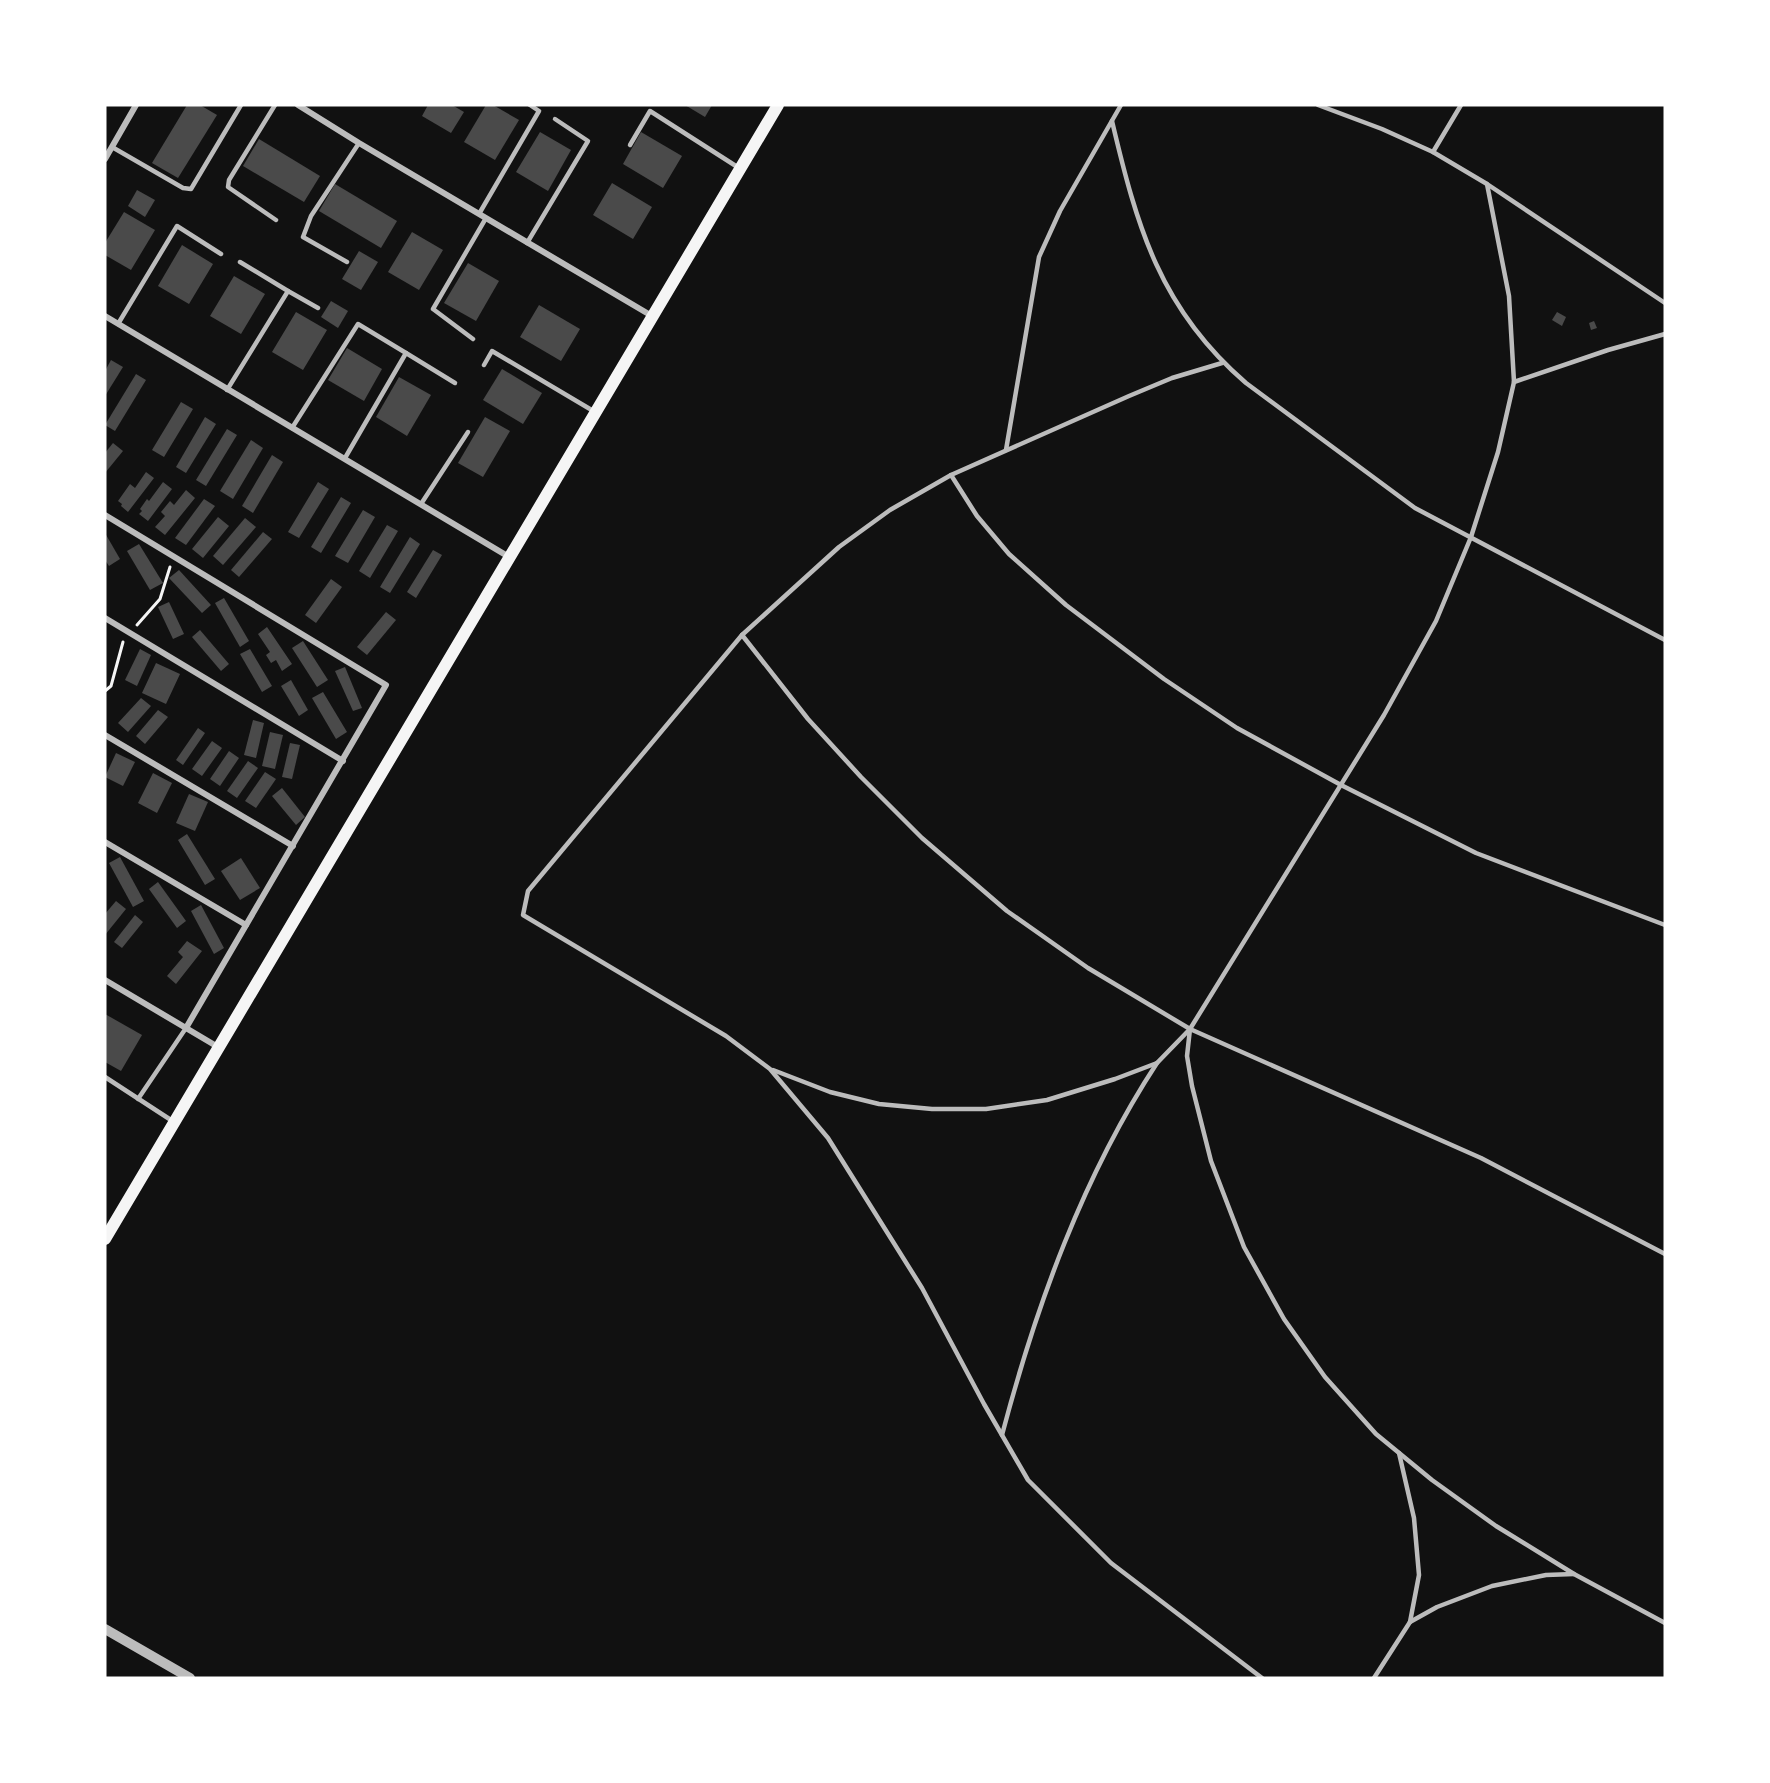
<svg xmlns="http://www.w3.org/2000/svg" width="1770" height="1783" viewBox="0 0 1770 1783" font-family="Mulish,sans-serif">
	<style>
		.building { fill: #4a4a4a }
		.lines { fill: none; stroke-linecap: round; stroke-linejoin: round }
		.path { stroke: #f5f5f5; stroke-width: 3 }
		.service { stroke: #bcbcbc; stroke-width: 4.5 }
		.minor { stroke: #bcbcbc; stroke-width: 6 }
		.tertiary { stroke: #bcbcbc; stroke-width: 10 }
		.secondary { stroke: #f5f5f5; stroke-width: 12 }
	</style>
	<rect width="100%" height="100%" fill="#111"/>
	<g class="building">
		<polygon points="187,105 200,105 217,115 178,178 152,163"/>
		<polygon points="428,105 452,105 464,112 451,133 422,116"/>
		<polygon points="486,105 493,105 519,120 495,160 464,142"/>
		<polygon points="685,105 712,105 705,117"/>
		<polygon points="540,132 571,150 548,191 516,172"/>
		<polygon points="641,132 682,156 663,188 623,164"/>
		<polygon points="259,139 320,176 304,202 243,166"/>
		<polygon points="612,183 652,207 633,239 593,215"/>
		<polygon points="335,184 397,221 381,248 319,211"/>
		<polygon points="137,190 155,200 145,217 128,206"/>
		<polygon points="124,212 155,230 131,270 105,255 105,243"/>
		<polygon points="412,232 443,250 419,290 388,272"/>
		<polygon points="182,245 213,264 189,304 158,286"/>
		<polygon points="359,251 378,262 361,290 342,279"/>
		<polygon points="468,263 499,281 476,321 444,303"/>
		<polygon points="234,276 265,294 241,334 210,316"/>
		<polygon points="331,301 348,311 338,328 321,317"/>
		<polygon points="539,305 580,329 561,361 520,337"/>
		<polygon points="296,312 327,330 303,370 272,352"/>
		<polygon points="1557,312 1566,317 1562,326 1552,320"/>
		<polygon points="1594,321 1597,328 1591,330 1589,323"/>
		<polygon points="347,348 382,369 364,401 328,380"/>
		<polygon points="111,360 123,367 105,396 105,371"/>
		<polygon points="502,369 542,393 523,424 483,400"/>
		<polygon points="136,374 146,380 115,431 105,425"/>
		<polygon points="399,377 431,395 407,436 376,417"/>
		<polygon points="181,402 193,409 164,457 152,450"/>
		<polygon points="205,417 216,424 186,473 176,467"/>
		<polygon points="485,417 510,431 483,477 458,463"/>
		<polygon points="227,429 237,435 206,486 196,480"/>
		<polygon points="251,440 263,448 233,499 220,491"/>
		<polygon points="113,443 123,451 105,473 105,453"/>
		<polygon points="272,455 283,462 253,513 242,506"/>
		<polygon points="146,472 154,478 128,512 121,506 122,504 118,501 130,484 135,488"/>
		<polygon points="163,482 172,489 148,521 139,514 142,511 140,509 147,499 149,501"/>
		<polygon points="318,482 329,489 299,538 288,532"/>
		<polygon points="186,490 195,498 165,535 155,527 165,516 161,512 170,501 174,505"/>
		<polygon points="341,497 351,503 321,553 311,547"/>
		<polygon points="204,499 215,506 186,545 175,538"/>
		<polygon points="363,510 375,517 348,563 335,556"/>
		<polygon points="218,517 229,526 203,558 192,549"/>
		<polygon points="245,518 256,527 223,565 213,556"/>
		<polygon points="387,525 398,531 370,578 359,571"/>
		<polygon points="263,532 272,539 239,577 231,570"/>
		<polygon points="105,533 120,559 109,566 105,560"/>
		<polygon points="410,537 420,544 390,593 380,587"/>
		<polygon points="139,544 163,583 150,590 127,551"/>
		<polygon points="433,550 442,555 416,598 407,592"/>
		<polygon points="179,570 211,605 202,613 169,578"/>
		<polygon points="331,579 342,587 316,623 305,615"/>
		<polygon points="224,598 249,641 240,647 215,603"/>
		<polygon points="169,602 184,634 173,639 158,607"/>
		<polygon points="386,612 396,620 367,655 357,647"/>
		<polygon points="267,627 292,664 282,671 276,660 271,663 266,655 270,652 258,634"/>
		<polygon points="200,630 229,664 221,671 192,637"/>
		<polygon points="303,641 328,680 317,687 292,648"/>
		<polygon points="140,649 151,655 137,686 125,680"/>
		<polygon points="250,649 272,686 262,692 240,654"/>
		<polygon points="156,663 180,674 166,704 142,693"/>
		<polygon points="345,667 362,708 353,711 335,671"/>
		<polygon points="291,680 308,710 299,716 281,686"/>
		<polygon points="323,692 347,732 336,739 312,698"/>
		<polygon points="141,698 151,706 128,732 118,723"/>
		<polygon points="158,710 168,717 145,744 136,736"/>
		<polygon points="253,720 264,723 256,758 244,755"/>
		<polygon points="198,728 205,733 183,765 176,760"/>
		<polygon points="270,732 283,735 275,769 262,766"/>
		<polygon points="212,741 222,748 202,776 192,769"/>
		<polygon points="290,743 300,745 292,779 282,777"/>
		<polygon points="229,751 239,758 220,786 210,779"/>
		<polygon points="116,753 135,762 123,786 105,777"/>
		<polygon points="248,761 258,768 237,798 227,791"/>
		<polygon points="265,772 276,779 256,808 245,801"/>
		<polygon points="153,773 172,783 157,813 138,803"/>
		<polygon points="282,788 305,817 296,825 272,796"/>
		<polygon points="189,794 208,802 195,831 176,823"/>
		<polygon points="187,834 215,879 205,885 178,840"/>
		<polygon points="120,857 144,901 133,907 109,863"/>
		<polygon points="241,858 260,888 240,900 221,871"/>
		<polygon points="158,882 186,921 177,928 149,889"/>
		<polygon points="116,901 126,909 105,935 105,914"/>
		<polygon points="201,905 224,948 214,954 191,911"/>
		<polygon points="135,915 143,922 122,948 114,942"/>
		<polygon points="187,941 202,951 176,984 167,976 183,957 178,952"/>
		<polygon points="105,1014 142,1035 121,1071 105,1062"/>
	</g>
	<g class="lines">
		<g class="path">
			<polyline points="137,625 160,599 170,567"/>
			<polyline points="105,691 111,686 123,642"/>
		</g>
		<g class="service">
			<polyline points="275,105 229,180 228,187 276,220"/>
			<polyline points="1318,105 1382,129 1433,152 1487,184 1665,303"/>
			<path d="M1112 121C1137 227 1160 309 1246 383L1415 508 1665 640"/>
			<polyline points="630,145 650,111 739,168"/>
			<polyline points="112,147 183,188 191,189 241,105"/>
			<polyline points="1433,152 1461,105"/>
			<polyline points="1487,184 1509,296 1514,382 1498,452 1471,537 1436,621 1384,715 1190,1029 1187,1056 1192,1086 1211,1161 1244,1247 1284,1319 1325,1377 1376,1434 1432,1480 1496,1526 1574,1574 1665,1623"/>
			<polyline points="479,214 539,111 530,105"/>
			<polyline points="527,243 588,141 555,119"/>
			<polyline points="240,262 288,291"/>
			<polyline points="347,262 303,237 311,216 359,143"/>
			<polyline points="118,324 177,226 221,254"/>
			<polyline points="473,339 433,309 486,218"/>
			<polyline points="1222,363 1172,378 1129,396 951,475 890,510 839,547 742,635 808,719 861,777 922,838 1007,911 1088,968 1190,1029 1481,1158 1665,1254"/>
			<polyline points="484,365 492,351 595,412"/>
			<polyline points="1514,382 1608,350 1665,334"/>
			<polyline points="227,390 288,291 318,308"/>
			<polyline points="292,428 358,324 406,353"/>
			<polyline points="1006,450 1039,257 1060,211 1121,105"/>
			<polyline points="345,458 406,353 455,383"/>
			<polyline points="951,475 977,516 1009,554 1066,605 1164,679 1237,728 1341,785 1476,853 1665,925"/>
			<polyline points="421,504 468,432"/>
			<polyline points="742,635 528,891 523,915 726,1036 770,1069 828,1138 922,1288 984,1404 1028,1480 1111,1563 1262,1678"/>
			<polyline points="773,1070 830,1092 879,1104 932,1109 986,1109 1047,1100 1115,1079 1157,1063 1190,1029"/>
			<polyline points="105,1077 174,1122"/>
			<polyline points="138,1099 186,1028"/>
			<path d="M1002 1435C1036 1306 1083 1176 1157 1063"/>
			<polyline points="1399,1453 1414,1518 1419,1575 1410,1622"/>
			<polyline points="1374,1678 1410,1622 1437,1607 1492,1586 1546,1575 1574,1574"/>
		</g>
		<g class="minor">
			<polyline points="298,105 359,143 652,316"/>
			<polyline points="105,159 136,105"/>
			<polyline points="105,316 509,557"/>
			<polyline points="105,515 386,685 186,1028"/>
			<polyline points="105,618 343,761"/>
			<polyline points="105,735 293,846"/>
			<polyline points="105,842 246,925"/>
			<polyline points="105,980 218,1047"/>
		</g>
		<polyline class="tertiary" points="105,1629 190,1678"/>
		<polyline class="secondary" points="105,1239 778,105"/>
	</g>
	<rect width="1770" height="1783" fill="none" stroke="#ffffff" stroke-width="213"/>
</svg>
